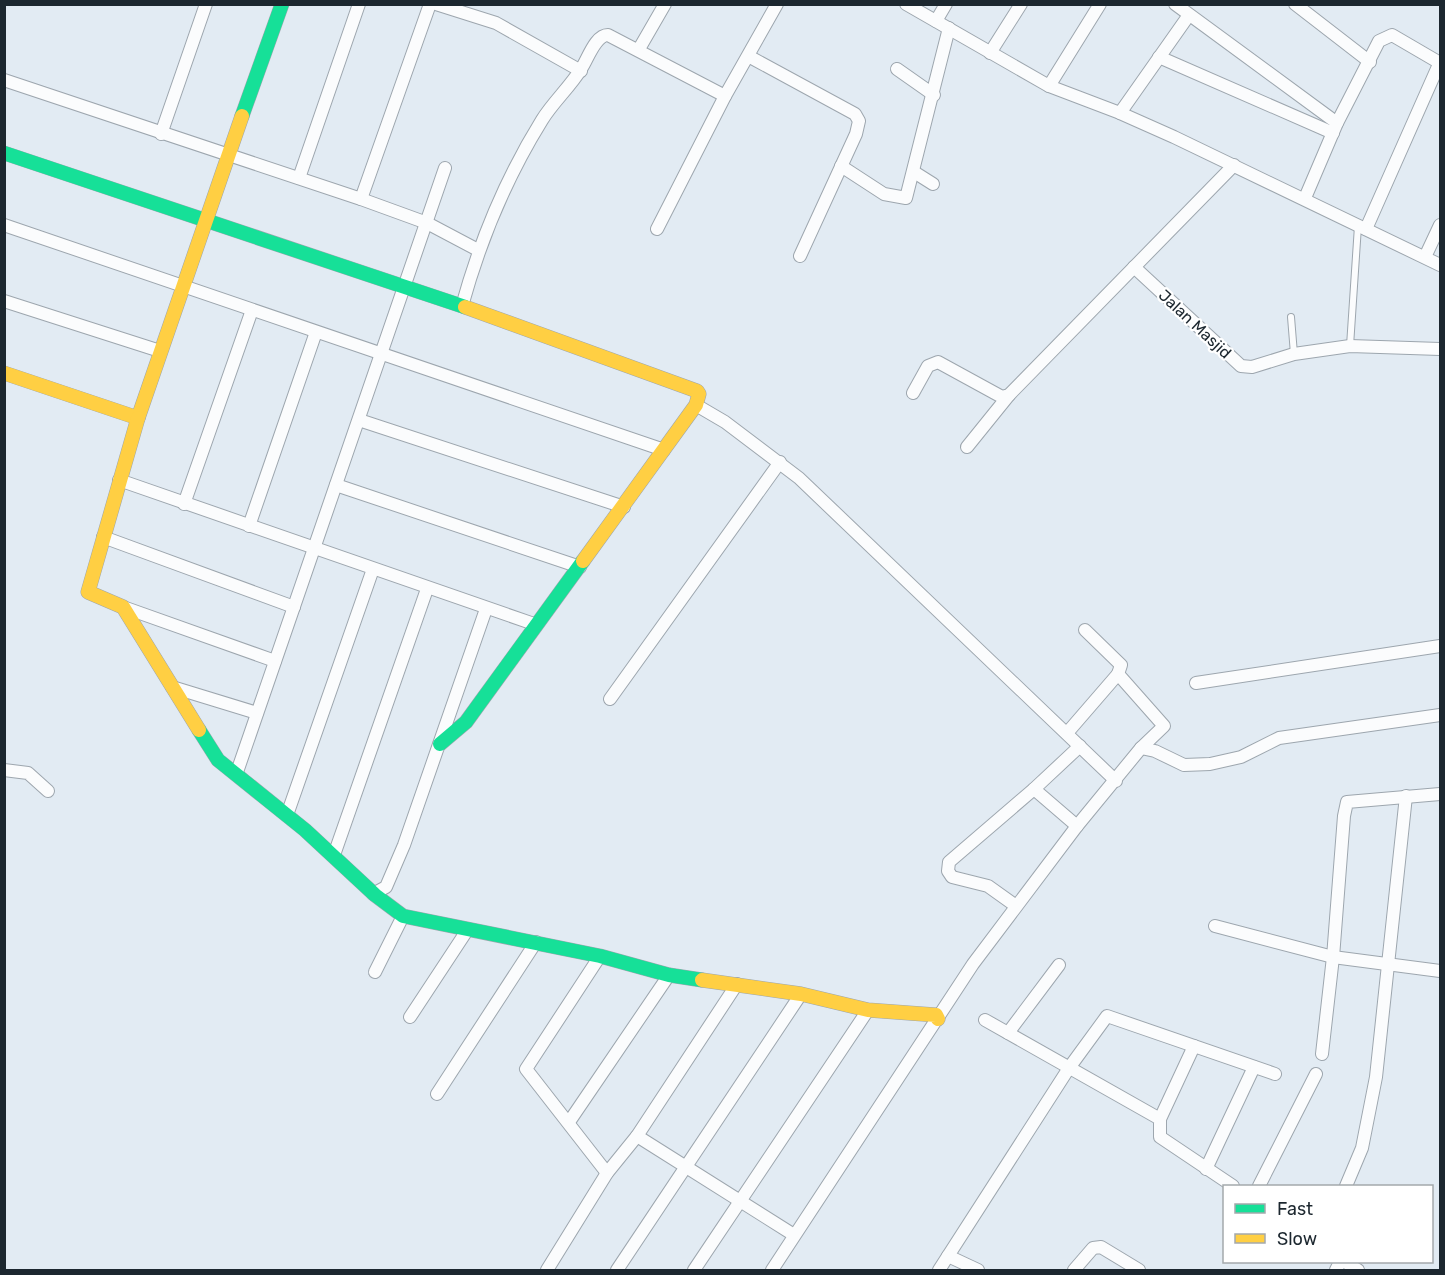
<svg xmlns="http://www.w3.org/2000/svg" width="1445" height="1275" viewBox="0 0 1445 1275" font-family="Rubik,sans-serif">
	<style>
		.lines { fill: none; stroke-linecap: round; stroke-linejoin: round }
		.lane-casing { stroke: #9da6ae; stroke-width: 8 }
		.street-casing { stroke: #9da6ae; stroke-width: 14 }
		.fast-casing { stroke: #9da6ae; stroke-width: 15 }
		.slow-casing { stroke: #9da6ae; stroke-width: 15 }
		.lane { stroke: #fbfcfd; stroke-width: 6 }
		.street { stroke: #fbfcfd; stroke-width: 12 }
		.fast { stroke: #16e098; stroke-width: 14 }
		.slow { stroke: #ffcf43; stroke-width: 14 }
		.labels { text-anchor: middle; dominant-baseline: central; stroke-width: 4.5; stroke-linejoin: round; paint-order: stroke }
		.street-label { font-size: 16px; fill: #1c272f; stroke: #fff }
	</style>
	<rect width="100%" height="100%" fill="#e2ebf3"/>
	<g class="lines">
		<defs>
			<g id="lane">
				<polyline points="1291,317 1294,354"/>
				<polyline points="1350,346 1358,226"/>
			</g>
			<g id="street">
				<polyline points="436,4 496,23 581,71"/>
				<polyline points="906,4 1049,86 1120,113 1174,137 1440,265"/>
				<polyline points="1175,4 1337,123"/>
				<polyline points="1295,4 1370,62"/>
				<polyline points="936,21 946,4"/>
				<polyline points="639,49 665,4"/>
				<polyline points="990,53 1021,4"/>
				<polyline points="750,57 855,114 859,121 856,134 800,256"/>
				<polyline points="1159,57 1333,133"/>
				<polyline points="897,69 934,95"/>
				<polyline points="4,80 361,199 427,223 478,250"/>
				<polyline points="1049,86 1100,4"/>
				<polyline points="1120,113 1189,15"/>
				<polyline points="161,134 206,4"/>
				<polyline points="841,166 884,194 906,198 949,28"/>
				<polyline points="914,172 933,184"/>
				<polyline points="299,178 359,4"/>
				<polyline points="1305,198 1337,123 1379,41 1392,35 1440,63"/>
				<polyline points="361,199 430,4"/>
				<polyline points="4,225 664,450"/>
				<polyline points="657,229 725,96 777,4"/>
				<polyline points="1366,229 1440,62"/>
				<polyline points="1425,257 1440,225"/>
				<polyline points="1134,267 1241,366 1252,367 1294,354 1350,346 1440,349"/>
				<polyline points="4,301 160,351"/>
				<path d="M462 306C480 241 506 178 542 120 553 102 570 87 581 69 588 59 595 35 608 35L725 96"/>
				<polyline points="913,393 928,366 938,362 1002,397 1009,395 1234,165"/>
				<polyline points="696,405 725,422 799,478 1116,781"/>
				<polyline points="359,420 624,507"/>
				<polyline points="967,447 1009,395"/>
				<polyline points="119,480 534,624"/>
				<polyline points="336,485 580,567"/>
				<polyline points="184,504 252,310"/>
				<polyline points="249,526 316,332"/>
				<polyline points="103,537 294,607"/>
				<polyline points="123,607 275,661"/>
				<polyline points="1085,630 1121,665 1118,674"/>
				<polyline points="1196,683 1440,646"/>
				<polyline points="172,687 257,713"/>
				<polyline points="610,699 780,462"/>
				<polyline points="1141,748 1155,751 1184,765 1210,764 1241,757 1279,738 1440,715"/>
				<polyline points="4,770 28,773 48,791"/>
				<polyline points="237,772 445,168"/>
				<polyline points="287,815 373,569"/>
				<polyline points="1077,826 1034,789 1080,746"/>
				<polyline points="334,855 427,589"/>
				<polyline points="373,894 386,887 404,845 486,609"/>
				<polyline points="1016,906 988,886 952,877 948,871 949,862 1034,789"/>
				<polyline points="1215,926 1333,957 1440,971"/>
				<polyline points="600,956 526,1069 607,1173"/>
				<polyline points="375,972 403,916"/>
				<polyline points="410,1017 468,929"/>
				<polyline points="985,1020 1160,1119 1160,1137 1233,1186"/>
				<polyline points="1008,1033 1059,965"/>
				<polyline points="1322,1054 1333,957 1344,816 1347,802 1440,794"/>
				<polyline points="437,1094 536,942"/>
				<polyline points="1160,1119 1194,1046"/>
				<polyline points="569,1122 669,975"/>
				<polyline points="637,1136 794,1235"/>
				<polyline points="1206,1169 1254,1067"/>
				<polyline points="1259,1186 1316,1074"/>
				<polyline points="1346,1186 1362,1148 1376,1077 1406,796"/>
				<polyline points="948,1256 978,1270"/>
				<polyline points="1345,1262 1358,1270"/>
				<polyline points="547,1270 607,1173 637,1136 737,984"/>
				<polyline points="617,1270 801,994"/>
				<polyline points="694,1270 868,1010"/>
				<polyline points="772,1270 973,964 1077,826 1141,748 1164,726 1118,674 1067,733"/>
				<polyline points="939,1270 1069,1068 1107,1016 1275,1074"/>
				<polyline points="1074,1270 1093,1248 1101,1247 1139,1270"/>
				<polyline points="1336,1270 1340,1262"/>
			</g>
			<g id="fast">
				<polyline points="242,116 282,4"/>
				<polyline points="4,153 465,307"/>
				<polyline points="199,730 218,760 305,830 375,895 403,916 600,956 669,975 702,980"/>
				<polyline points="440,744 466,722 583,561"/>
			</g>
			<g id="slow">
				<polyline points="465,307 697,391 699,394 696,405 583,561"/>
				<polyline points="4,373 138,418 242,116"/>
				<polyline points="138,418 88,592 123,607 199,730"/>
				<polyline points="702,980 801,994 868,1010 936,1015 938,1019"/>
			</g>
		</defs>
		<use href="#lane" class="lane-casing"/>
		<use href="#street" class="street-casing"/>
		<use href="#fast" class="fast-casing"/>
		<use href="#slow" class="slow-casing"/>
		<use href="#lane" class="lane"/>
		<use href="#street" class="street"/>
		<use href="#fast" class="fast"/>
		<use href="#slow" class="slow"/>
	</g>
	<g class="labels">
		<g class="street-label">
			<text transform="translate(1195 324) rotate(43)">Jalan Masjid</text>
		</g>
	</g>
	<rect width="1445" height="1275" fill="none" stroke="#1c272f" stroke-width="12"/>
	<rect x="1223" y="1185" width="210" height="78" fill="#ffffff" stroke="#a4a9ac" stroke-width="1.5"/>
	<rect x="1235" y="1204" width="30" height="9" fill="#16e098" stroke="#a4a9ac" stroke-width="1.5"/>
	<text x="1277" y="1215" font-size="18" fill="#1c272f">Fast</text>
	<rect x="1235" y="1234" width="30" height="9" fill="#ffcf43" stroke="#a4a9ac" stroke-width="1.5"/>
	<text x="1277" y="1245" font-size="18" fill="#1c272f">Slow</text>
</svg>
